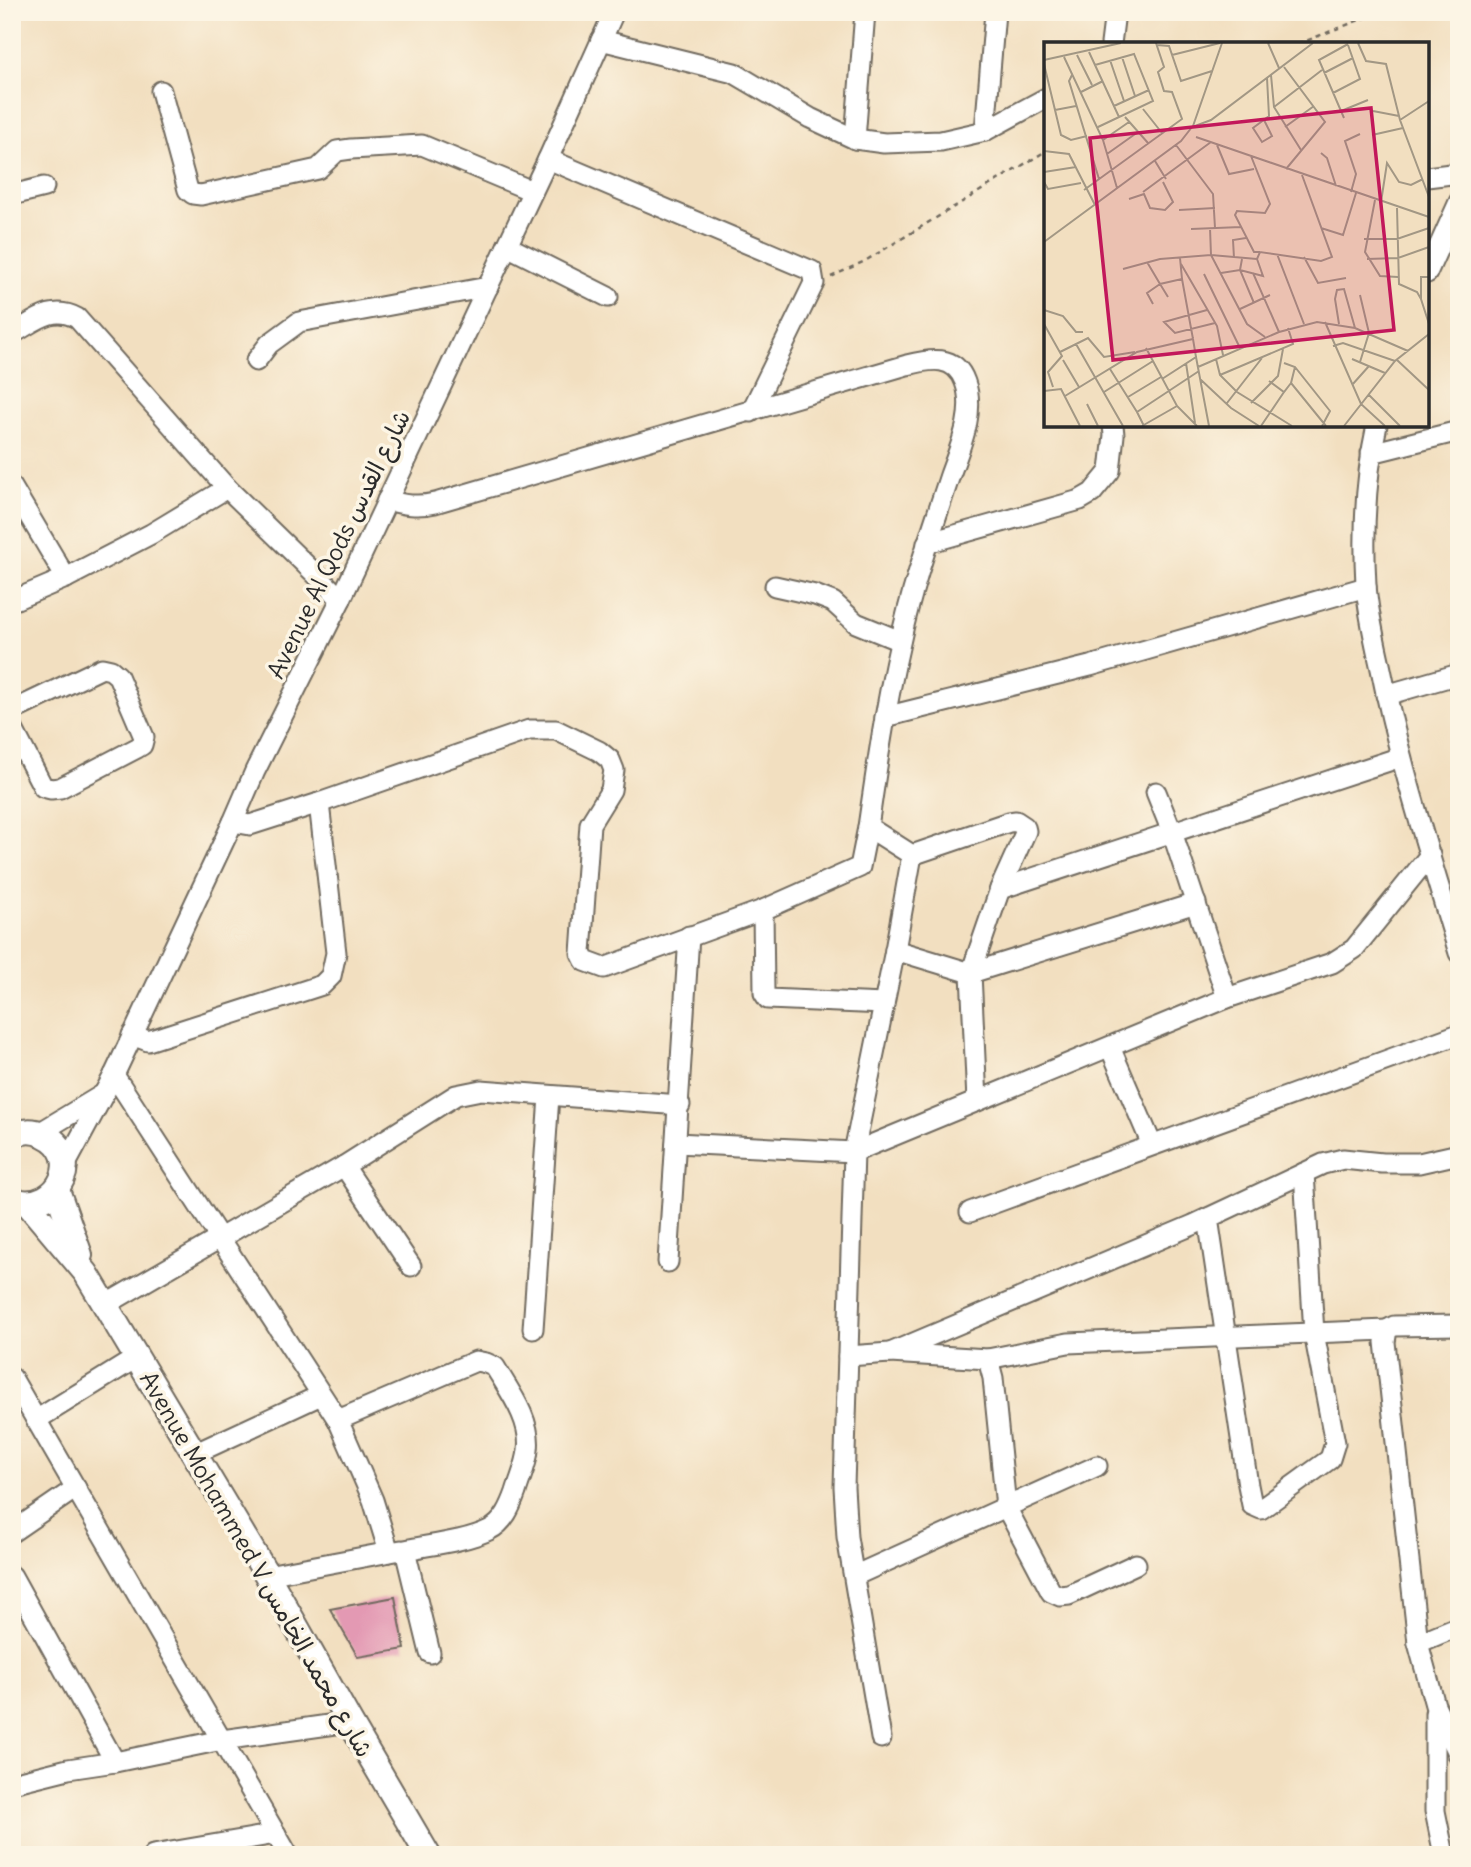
<svg xmlns="http://www.w3.org/2000/svg" width="1471" height="1867" viewBox="0 0 1471 1867" font-family="Delius,'Playpen Sans Arabic',sans-serif">
	<style>
		.building { fill: #e399b3 }
		.lines { fill: none; stroke-linecap: round; stroke-linejoin: round }
		.minor-casing { stroke: #716a5f; stroke-width: 23 }
		.major-casing { stroke: #716a5f; stroke-width: 28 }
		.path { stroke: #716a5f; stroke-width: 2.5; stroke-dasharray: 5 5; stroke-linecap: butt }
		.minor { stroke: #fff; stroke-width: 19 }
		.major { stroke: #fff; stroke-width: 24 }
		.labels { text-anchor: middle; dominant-baseline: central; stroke-width: 7; stroke-linejoin: round; paint-order: stroke }
		.street-label { font-size: 24px; fill: #2b2b2b; stroke: #fcf5e5 }
		.inset-road { fill: none; stroke: #a29784; stroke-width: 2 }
		.view { fill: #c2185b; fill-opacity: 0.15; stroke: #c2185b; stroke-width: 3.5 }
		.inset-edge { fill: none; stroke: #2b2b2b; stroke-width: 3.5 }
	</style>
	<rect width="100%" height="100%" fill="#fcf5e5"/>
	<filter id="ink" filterUnits="userSpaceOnUse"><feTurbulence type="fractalNoise" baseFrequency=".0143" numOctaves="2"/><feDisplacementMap in="SourceGraphic" scale="14" xChannelSelector="R" yChannelSelector="G"/><feConvolveMatrix kernelMatrix="1 2 1 2 8 2 1 2 1" color-interpolation-filters="sRGB"/></filter>
	<filter id="wash" filterUnits="userSpaceOnUse"><feTurbulence type="fractalNoise" baseFrequency=".00686" numOctaves="4" result="noise"/><feDisplacementMap in="SourceGraphic" scale="28" xChannelSelector="R" yChannelSelector="G"/><feGaussianBlur stdDeviation="1.57" result="paint"/><feColorMatrix in="noise" values="0 0 0 0 0 0 0 0 0 0 0 0 0 0 0 0 0 1.4 0 .05"/><feComposite in="paint" operator="in"/></filter>
	<g filter="url(#wash)">
		<rect width="100%" height="100%" fill="#f2dfc0"/>
		<g id="blocks">
			<polygon class="building" points="395,1597 405,1649 358,1657 330,1609"/>
		</g>
	</g>
	<g filter="url(#ink)">
		<use href="#blocks" fill-opacity="0" stroke="#716a5f" stroke-width="2"/>
		<g class="lines">
			<defs>
				<g id="minor">
					<polyline points="601,40 734,73 810,118 855,139 884,143 941,141 985,131 1046,98"/>
					<polyline points="1111,44 1115,12"/>
					<polyline points="161,91 188,190 193,194 201,195 318,169 337,151 351,149 422,145 532,191"/>
					<polyline points="985,131 995,12"/>
					<polyline points="855,139 865,12"/>
					<polyline points="548,159 812,271 814,283 751,412"/>
					<polyline points="1427,177 1459,173"/>
					<polyline points="12,195 44,187"/>
					<polyline points="507,246 608,297"/>
					<polyline points="1427,273 1459,202"/>
					<path d="M12 334C34 322 52 304 77 318L227 488 341 599"/>
					<polyline points="256,361 269,344 299,322 488,287"/>
					<path d="M1377 425C1365 478 1363 531 1366 585 1368 613 1375 642 1381 669 1400 765 1431 859 1459 953"/>
					<polyline points="1371,453 1459,431"/>
					<polyline points="12,487 66,578"/>
					<path d="M387 500C404 505 418 507 435 503L907 365C930 359 955 354 965 382 976 412 960 447 950 475 932 530 912 586 900 643 886 704 877 765 868 827L912 855"/>
					<polyline points="927,543 1066,504 1080,500 1092,493 1110,471 1114,435 1113,425"/>
					<polyline points="775,586 815,595 833,602 856,623 900,641"/>
					<polyline points="12,601 66,578 151,534 227,488"/>
					<polyline points="1386,695 1459,674"/>
					<polyline points="12,711 102,668 111,670 118,676 144,737 142,745 137,748 60,788 51,789 43,787 12,727"/>
					<polyline points="885,717 1090,666 1366,587"/>
					<polyline points="1156,792 1172,832 1227,998"/>
					<polyline points="233,822 250,825 319,803 529,730 556,730 599,751 610,760 614,770 611,790 590,824 581,953 585,961 604,968 763,910 860,867 868,827"/>
					<polyline points="912,855 1009,822 1016,821 1025,827 1026,831 1000,889 971,973 977,1101"/>
					<polyline points="1000,889 1401,757"/>
					<polyline points="763,910 764,993 768,999 884,1004"/>
					<polyline points="895,950 971,973 1196,903"/>
					<polyline points="132,1035 148,1041 322,985 331,976 336,953 319,803"/>
					<polyline points="1110,1047 1152,1145"/>
					<polyline points="114,1075 338,1420 373,1500 389,1552"/>
					<polyline points="39,1133 102,1095"/>
					<polyline points="676,1143 854,1152 1227,998 1332,963 1354,949 1430,855"/>
					<polyline points="65,1166 114,1075 233,822 255,771 341,599 548,159 614,12"/>
					<polyline points="344,1166 411,1266"/>
					<polyline points="970,1212 1459,1034"/>
					<polyline points="1208,1218 1248,1485 1252,1505 1261,1509 1330,1459 1335,1443 1314,1333 1304,1173"/>
					<polyline points="668,1262 689,936"/>
					<polyline points="105,1305 344,1166 456,1095 481,1090 680,1105"/>
					<polyline points="1459,1325 1394,1326 1387,1330 1385,1342 1418,1643 1435,1705 1459,1755"/>
					<polyline points="533,1329 549,1096"/>
					<polyline points="890,1353 1193,1225 1323,1164 1343,1159 1382,1163 1419,1163 1459,1154"/>
					<polyline points="848,1356 890,1353 988,1359 993,1378 1006,1507 1097,1466"/>
					<polyline points="988,1359 1068,1343 1387,1330"/>
					<polyline points="12,1378 288,1855"/>
					<polyline points="36,1420 136,1358"/>
					<path d="M338 1420 476 1361 486 1363 495 1367C510 1392 532 1421 528 1450 527 1464 520 1478 516 1492 511 1506 504 1523 489 1530 467 1541 429 1545 405 1550L430 1653"/>
					<polyline points="194,1454 321,1395"/>
					<polyline points="12,1532 76,1488"/>
					<polyline points="267,1575 401,1550"/>
					<polyline points="12,1576 115,1762"/>
					<polyline points="854,1576 1006,1507 1051,1592 1060,1596 1069,1595 1136,1564"/>
					<polyline points="1418,1643 1459,1626"/>
					<polyline points="1435,1713 1435,1811 1444,1855"/>
					<polyline points="881,1738 847,1537 844,1487 854,1152 895,950 912,855"/>
					<polyline points="12,1783 68,1769 115,1762 222,1740 350,1722"/>
					<polyline points="153,1855 276,1834"/>
				</g>
				<g id="major">
					<path d="M12 1136C22 1130 34 1130 44 1135 85 1154 60 1212 16 1201"/>
					<polyline points="57,1190 80,1255"/>
					<polyline points="28,1204 86,1273 267,1575 350,1722 428,1855"/>
				</g>
			</defs>
			<use href="#minor" class="minor-casing"/>
			<use href="#major" class="major-casing"/>
			<g class="path">
				<polyline points="1298,44 1380,12"/>
				<polyline points="831,277 865,261 1046,151"/>
			</g>
			<use href="#minor" class="minor"/>
			<use href="#major" class="major"/>
		</g>
	</g>
	<g class="labels">
		<g class="street-label">
			<text transform="translate(338 544) rotate(-64)">Avenue Al Qods شارع القدس</text>
			<text transform="translate(257 1564) rotate(60)">Avenue Mohammed V شارع محمد الخامس</text>
		</g>
	</g>
	<g transform="translate(1044 42)">
		<rect width="385" height="385" fill="#f2dfc0"/>
		<path class="inset-road" d="M224 1 235 26M314 1 322 19 342 22 356 78 385 155M113 3 125 4 137 39 168 29M45 10 75 75M33 13 48 43M128 13 176 1M20 15 59 98 73 146M78 15 91 54M0 18 77 1M66 18 80 59M0 22 17 93 27 98 43 94M51 23 90 12 109 59 54 85M240 25 281 80 242 127M280 31 309 16M28 33 25 39 55 137M227 33 230 65 257 108M37 50 59 39M289 51 316 37 304 3M70 64 105 48M230 65 278 28M99 67 118 91M11 68 32 64M297 69 324 58M329 69 355 74M81 75 104 101M300 76 275 18 304 2M220 78 228 94 218 100 209 86 225 74 223 36M356 78 385 59M149 84 178 1M241 85 270 64M328 93 359 86M152 95 385 175M59 98 85 80M132 103 169 152 171 186M173 103 185 132 210 127M0 109 25 112 51 163M277 111 283 116 292 144M63 112 94 90M207 114 226 162 221 171 193 169 191 173 210 210H216M111 119 122 137M0 130 32 125M0 140 4 147 37 141M40 148 138 77 128 50 120 49 114 30 120 25 112 1M99 150 167 100M307 150 312 132 301 99 316 92M85 157 100 152 106 166 121 168 129 160 119 140M331 158 321 210 336 234 354 235M337 160 343 121 355 140 367 143 379 137M353 166 355 242 373 250 377 257M135 168 171 166M166 186 167 213 203 282 221 295M277 186 299 193 312 151M147 187 197 185M320 197H353L385 186M0 200 137 99 148 85 167 78 269 1M233 212 260 282M260 215 274 241 302 236M190 216 189 198 202 196M198 217 196 228 210 261M213 217 216 210 277 219 288 215 258 133M323 217 354 216 385 205M103 220 116 242 103 251 109 262M137 222 173 284 179 313M79 227 116 217 167 213 213 217M177 231 196 228 219 234 213 217M209 231 235 290M160 232 196 306M385 235H377V257L385 282M138 237 149 297M316 253 325 291 316 320M124 255 116 242 138 237 136 216M196 267 226 253M0 268 19 274 32 290H39M163 268 120 280 131 291 171 281M281 280 317 362 341 384M0 282 18 314 4 330 9 345M295 282 291 257 293 248 300 247 311 286M32 302 79 384M289 304 299 301 351 319M102 306 133 364 153 384M16 310 44 296 60 315 91 310M152 315 165 384M172 317 176 333 193 350 248 384M308 317 341 331M19 318 35 345M353 318 385 348M142 321 151 381M240 321 251 325 286 369 278 384M154 325 235 290 273 280 311 286 364 309M251 325 247 341 282 384M66 327 93 370M176 333 249 302 244 286M156 337 187 366 215 384M225 339 240 350 247 341M308 343 325 324M0 349 17 347 36 384M60 350 109 319M324 352 356 384M21 354 93 310 149 297 152 315 118 337M84 355 117 335M183 361 218 316M207 361 234 334 239 307M43 362 54 384M98 384 133 364M100 384 93 370 155 329M217 384 240 350M300 384 351 319 385 292"/>
		<path class="view" d="M327 66 350 288 69 318 46 96Z"/>
		<rect width="385" height="385" class="inset-edge"/>
	</g>
	<rect width="1471" height="1867" fill="none" stroke="#fcf5e5" stroke-width="42"/>
</svg>
